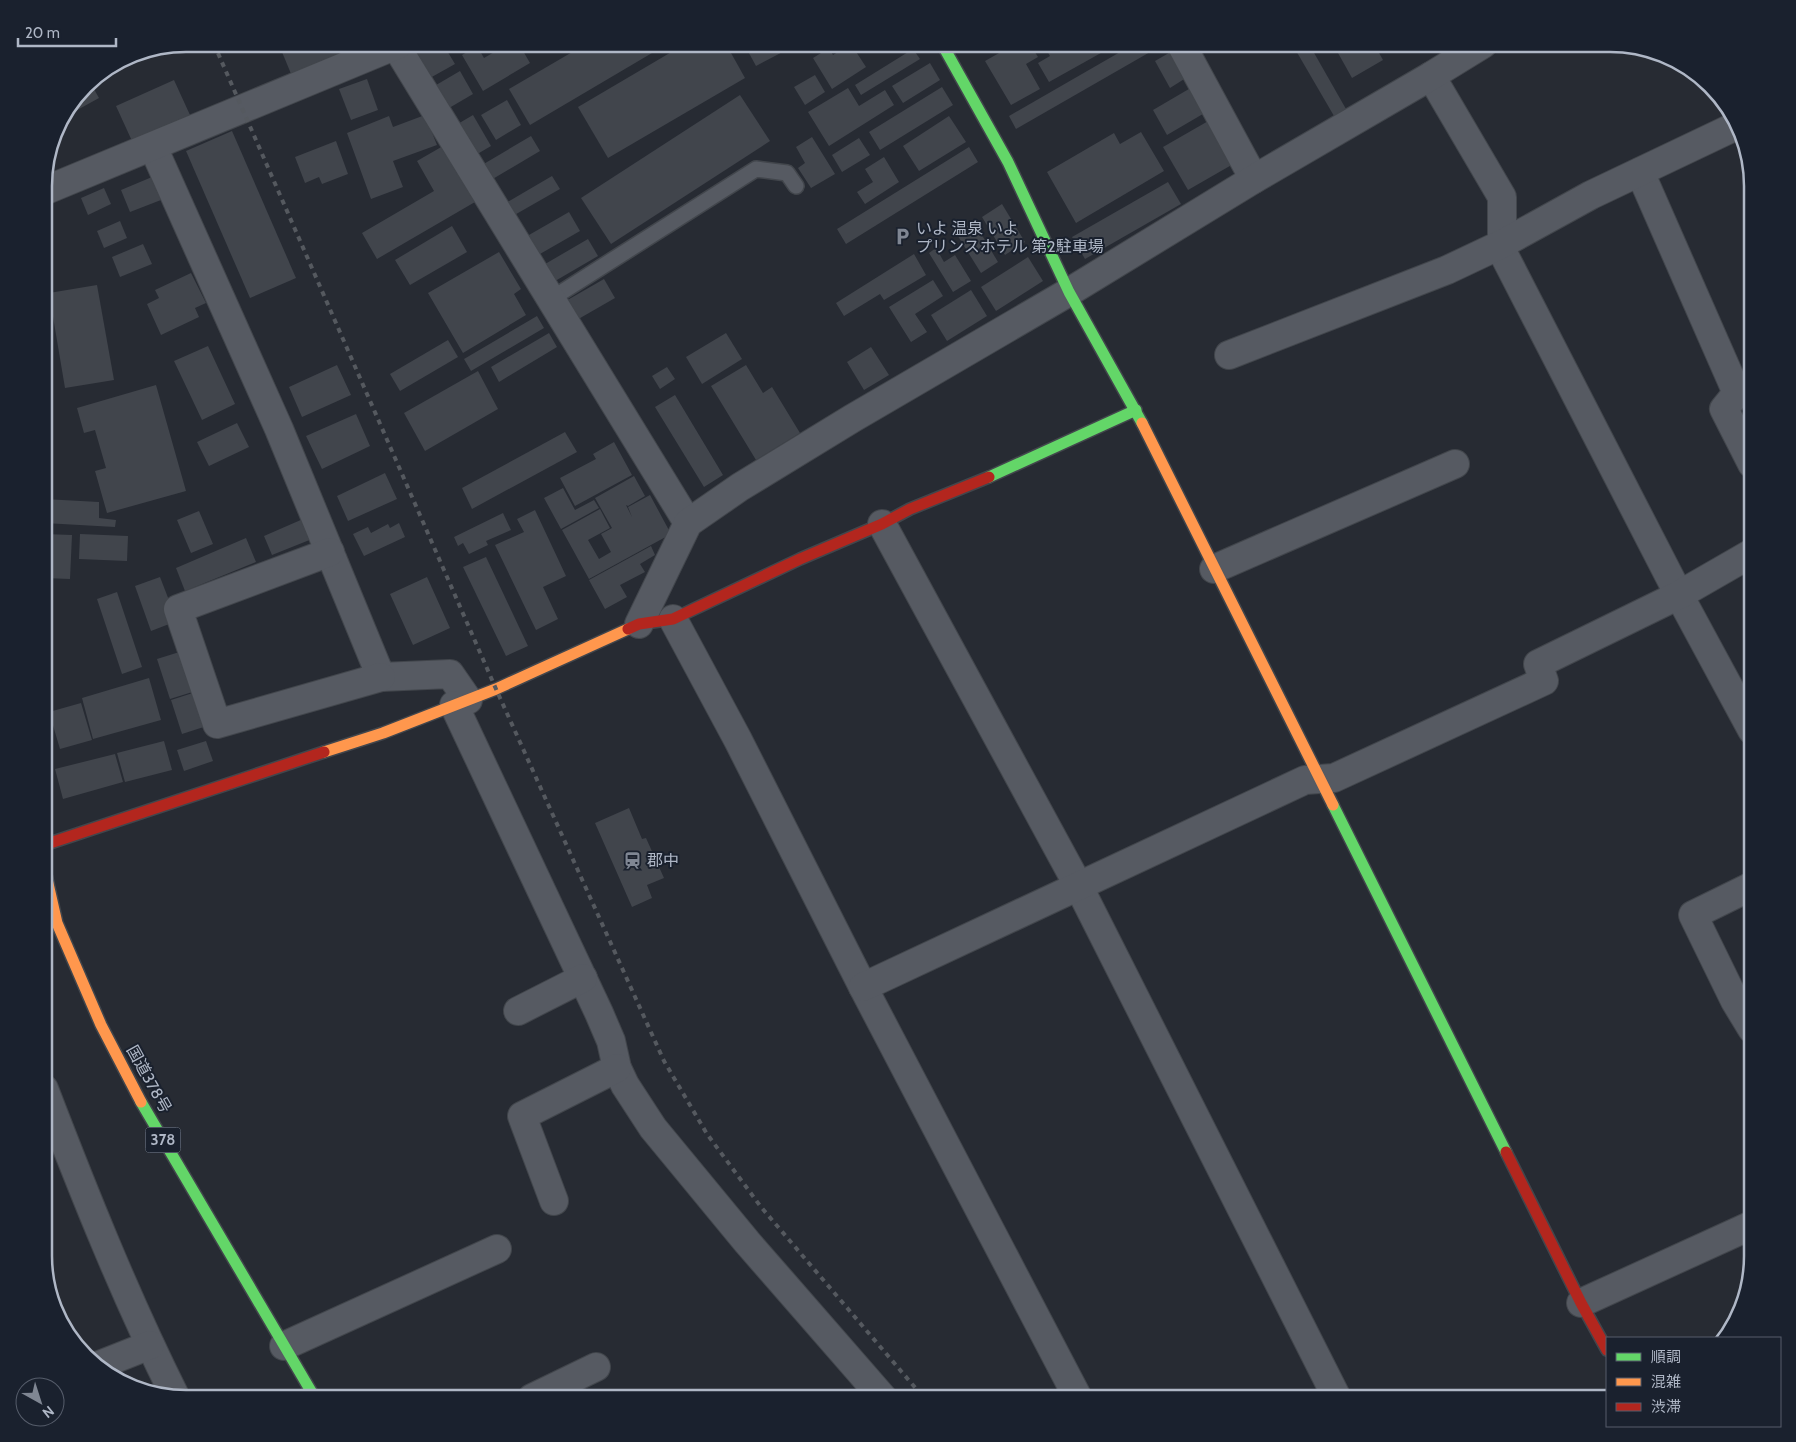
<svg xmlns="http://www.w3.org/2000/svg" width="1796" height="1442" viewBox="0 0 1796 1442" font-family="Cabin,'Noto Sans JP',sans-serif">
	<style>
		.building { fill: #41454c }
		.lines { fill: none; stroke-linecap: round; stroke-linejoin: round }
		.lane-casing { stroke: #42464c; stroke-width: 18 }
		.street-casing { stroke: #42464c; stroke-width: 30 }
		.fast-casing { stroke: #42464c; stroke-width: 14 }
		.slow-casing { stroke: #42464c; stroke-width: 14 }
		.jam-casing { stroke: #42464c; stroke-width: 14 }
		.lane { stroke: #565a62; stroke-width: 15 }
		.street { stroke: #565a62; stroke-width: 28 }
		.fast { stroke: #63d668; stroke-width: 11 }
		.slow { stroke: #ff974d; stroke-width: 11 }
		.jam { stroke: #b3261e; stroke-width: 11 }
		.rail { stroke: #55595f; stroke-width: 4; stroke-dasharray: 5 5; stroke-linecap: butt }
		.labels { text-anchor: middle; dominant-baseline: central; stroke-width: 4; stroke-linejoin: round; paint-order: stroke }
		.shield { fill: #1a212e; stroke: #828a98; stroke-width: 1 }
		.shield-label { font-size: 15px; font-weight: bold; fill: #afb7c6 }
		.poi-label { font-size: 16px; fill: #afb7c6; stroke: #1a212e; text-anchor: start }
		.street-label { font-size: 16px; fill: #afb7c6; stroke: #1a212e }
		.rim { fill: none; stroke: #afb7c6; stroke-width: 2.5 }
	</style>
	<rect width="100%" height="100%" fill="#272b33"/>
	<g class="building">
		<polygon points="300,44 341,44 347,59 294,81 282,52"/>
		<polygon points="421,44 443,44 455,64 430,78 413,48"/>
		<polygon points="508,44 519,44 530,63 483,91 462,55 477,46 484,58"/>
		<polygon points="586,44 646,44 652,53 530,125 509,89"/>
		<polygon points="685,44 726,44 745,78 608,158 578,107"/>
		<polygon points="744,44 798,44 756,66"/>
		<polygon points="851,44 866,67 832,89 813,58 829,48 833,55"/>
		<polygon points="1015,44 1030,44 1038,57 1026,64 1040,89 1011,105 985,61"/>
		<polygon points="1043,44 1117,44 1049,82 1038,63 1050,56"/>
		<polygon points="1134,44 1164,44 1016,129 1009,116"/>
		<polygon points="1258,44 1279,44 1264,53"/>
		<polygon points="1305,44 1309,44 1346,109 1334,116 1295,49"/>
		<polygon points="1333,44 1374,44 1383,60 1352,78"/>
		<polygon points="913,49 920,59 861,95 855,85"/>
		<polygon points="1174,50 1189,76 1170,88 1155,61"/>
		<polygon points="930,63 940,80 903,103 892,86"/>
		<polygon points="460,71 473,94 444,111 431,88"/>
		<polygon points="815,75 825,92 805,105 794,87"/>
		<polygon points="367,79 378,110 351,120 339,89"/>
		<polygon points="174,80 190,115 132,141 116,106"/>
		<polygon points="90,82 99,98 70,114 68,111"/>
		<polygon points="1194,86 1208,111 1167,135 1153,110"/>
		<polygon points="942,87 953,105 880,150 869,132"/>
		<polygon points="848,88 859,106 885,90 894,105 829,146 808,112"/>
		<polygon points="740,95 770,141 611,244 581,198"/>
		<polygon points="507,100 521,125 496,140 481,115"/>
		<polygon points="425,115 437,145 393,161 403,187 371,199 347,133 389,116 393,127"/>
		<polygon points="473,115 491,146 474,156 456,125"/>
		<polygon points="949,116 966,142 919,171 903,146"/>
		<polygon points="1210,120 1235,163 1188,190 1163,147"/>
		<polygon points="232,131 296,278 250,298 186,151"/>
		<polygon points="1141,132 1164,171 1076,223 1047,172 1114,133 1120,144"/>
		<polygon points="531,136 540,151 491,180 482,165"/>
		<polygon points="812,137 835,174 811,188 798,168 805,163 796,147"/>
		<polygon points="859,138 870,155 842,172 832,155"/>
		<polygon points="336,141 348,174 322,184 319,177 305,183 295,157"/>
		<polygon points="443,146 475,202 377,259 362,233 434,191 417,161"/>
		<polygon points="969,147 978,162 846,244 837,229"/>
		<polygon points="884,157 899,182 865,204 857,192 873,182 865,169"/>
		<polygon points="552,176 560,189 511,217 504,204"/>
		<polygon points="152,177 161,200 130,212 121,190"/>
		<polygon points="1168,182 1181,204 1085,259 1072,237"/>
		<polygon points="104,188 111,204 88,215 81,198"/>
		<polygon points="1002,204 1025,242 1005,255 982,217"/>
		<polygon points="569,212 580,231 533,258 522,239"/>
		<polygon points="120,221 127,238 104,248 97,231"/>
		<polygon points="974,222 998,262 981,273 956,233"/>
		<polygon points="452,226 467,252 410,285 395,260"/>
		<polygon points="588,239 598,256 550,284 540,267"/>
		<polygon points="143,244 152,264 120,277 112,257"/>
		<polygon points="936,248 944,262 955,255 971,281 953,292 929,253"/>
		<polygon points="499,252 521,289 514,294 526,315 463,353 428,293"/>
		<polygon points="914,254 926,275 884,300 880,294 844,316 836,303"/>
		<polygon points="1028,257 1043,281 996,311 981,287"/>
		<polygon points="191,273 206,303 195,308 199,317 161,335 147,304 159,298 155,290"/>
		<polygon points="604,279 615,298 575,321 564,302"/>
		<polygon points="933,280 943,296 915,314 927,332 911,342 889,307"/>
		<polygon points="97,285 114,380 65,388 49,293"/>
		<polygon points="971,290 987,316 947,341 931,315"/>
		<polygon points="537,316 544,328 471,371 464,359"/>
		<polygon points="549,333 557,347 499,382 491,367"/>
		<polygon points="726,333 742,359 702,384 686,357"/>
		<polygon points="448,340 458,357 400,391 390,374"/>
		<polygon points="208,346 235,404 202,420 174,361"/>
		<polygon points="871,347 889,375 864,390 847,362"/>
		<polygon points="337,365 351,395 302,417 289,387"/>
		<polygon points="746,365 763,393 772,387 800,433 756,460 711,386"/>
		<polygon points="667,367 675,379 660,389 652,376"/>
		<polygon points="478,371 498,409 425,451 404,413"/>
		<polygon points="156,385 186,491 107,513 95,471 106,468 95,430 84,433 77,408"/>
		<polygon points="675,395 723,475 704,487 655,407"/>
		<polygon points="356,414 370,446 322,469 306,436"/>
		<polygon points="237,423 249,447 209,466 197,442"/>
		<polygon points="565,432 577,452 472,509 462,488"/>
		<polygon points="614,442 632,475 575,506 560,478 596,459 593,454"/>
		<polygon points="385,473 397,499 348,521 337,496"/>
		<polygon points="634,476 645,496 628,506 626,505 632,517 628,507 650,495 671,534 589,579 562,530 600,509 610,528 588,540 599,559 611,552 601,534 612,528 595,498"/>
		<polygon points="563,488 575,510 594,500 599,508 561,529 544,498"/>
		<polygon points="44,499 99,502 99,518 116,520 115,527 44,523"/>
		<polygon points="535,510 566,576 543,587 558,619 536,630 495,545 524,532 517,519"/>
		<polygon points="199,511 213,544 191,553 177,520"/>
		<polygon points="503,513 511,530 486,541 488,545 469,554 463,543 458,546 454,537"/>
		<polygon points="303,519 312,539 272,555 264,536"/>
		<polygon points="399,523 405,537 364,556 353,534 368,527 371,533 388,524 390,528"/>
		<polygon points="44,534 72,535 70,579 44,578"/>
		<polygon points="80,534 128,536 127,561 79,559"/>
		<polygon points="246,538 256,562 185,591 176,568"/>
		<polygon points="651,546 655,555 640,564 645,572 620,585 627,597 605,609 589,580"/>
		<polygon points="486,557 528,646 506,656 463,567"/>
		<polygon points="160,577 177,621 151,631 135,586"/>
		<polygon points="427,577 450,628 413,645 390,594"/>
		<polygon points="117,592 142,667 122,674 97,599"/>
		<polygon points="189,649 202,689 170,699 157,659"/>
		<polygon points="149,678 161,720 93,739 82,698"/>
		<polygon points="202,690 213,724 182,734 171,700"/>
		<polygon points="81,703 92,740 60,749 49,712"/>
		<polygon points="164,741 172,770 125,782 117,753"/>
		<polygon points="206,741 213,761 184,771 177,750"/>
		<polygon points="115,754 123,782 63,799 55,769"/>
		<polygon points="629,808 642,839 646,838 664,878 647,885 652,898 632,907 595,823"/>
	</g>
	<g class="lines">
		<defs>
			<polyline id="lane" points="551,299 756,169 787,173 796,186"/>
			<g id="street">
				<polyline points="1181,44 1254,179"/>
				<polyline points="396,46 688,523"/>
				<polyline points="1431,76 1502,197 1502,251 1679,595 1752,730"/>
				<polyline points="153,147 279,429 381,677 450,674 468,700"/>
				<polyline points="1640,172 1737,393 1724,409 1752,464"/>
				<polyline points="44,191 399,44"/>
				<polyline points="1229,355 1447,270 1502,244 1591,195 1738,125"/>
				<polyline points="882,524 1078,885 1337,1398"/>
				<polyline points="330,552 178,609 217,724 381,677"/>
				<polyline points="1214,569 1455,464"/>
				<polyline points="673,619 738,740 863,987 1078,1398"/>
				<polyline points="639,624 688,523 740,487 853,418 1069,292 1254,179 1431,76 1483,44"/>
				<polyline points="454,705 599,1013 611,1041 617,1068 625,1085 653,1128 747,1242 883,1398"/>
				<polyline points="863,987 1305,780 1334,778 1544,681 1538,664 1679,595 1752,553"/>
				<polyline points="518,1011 583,978"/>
				<polyline points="1752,1029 1735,1001 1693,915 1752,886"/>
				<path d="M44 1089C84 1193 125 1296 175 1396"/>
				<polyline points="554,1201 522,1116 617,1068"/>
				<polyline points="1581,1303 1752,1225"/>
				<polyline points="284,1346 497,1249"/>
				<polyline points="97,1366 150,1345"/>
				<polyline points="532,1398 596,1367"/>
			</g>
			<g id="fast">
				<polyline points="942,44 1008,162 1069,292 1142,423"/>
				<polyline points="989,477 1136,410"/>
				<polyline points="1333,805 1506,1152"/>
				<polyline points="141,1102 315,1398"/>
			</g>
			<g id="slow">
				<polyline points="1142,423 1333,805"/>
				<polyline points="324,752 383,733 496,689 628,629"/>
				<polyline points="44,866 57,923 101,1025 141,1102"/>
			</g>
			<g id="jam">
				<polyline points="628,629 639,624 673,619 800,559 882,524 910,509 989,477"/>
				<polyline points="44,845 324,752"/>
				<polyline points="1506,1152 1581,1303 1607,1350"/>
			</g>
		</defs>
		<use href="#lane" class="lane-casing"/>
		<use href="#street" class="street-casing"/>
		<use href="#fast" class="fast-casing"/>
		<use href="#slow" class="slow-casing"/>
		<use href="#jam" class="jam-casing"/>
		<use href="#lane" class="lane"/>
		<use href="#street" class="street"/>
		<use href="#fast" class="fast"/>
		<use href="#slow" class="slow"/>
		<use href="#jam" class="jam"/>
		<polyline class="rail" points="214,44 496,689 664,1061 707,1134 761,1207 924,1398"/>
	</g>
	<defs>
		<symbol id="parking-bare" viewBox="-9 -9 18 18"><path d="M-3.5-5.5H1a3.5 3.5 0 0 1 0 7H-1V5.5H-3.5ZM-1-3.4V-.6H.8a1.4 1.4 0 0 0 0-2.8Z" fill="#7f8693" stroke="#1a212e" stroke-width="2.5" paint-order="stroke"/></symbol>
		<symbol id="station-bare" viewBox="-9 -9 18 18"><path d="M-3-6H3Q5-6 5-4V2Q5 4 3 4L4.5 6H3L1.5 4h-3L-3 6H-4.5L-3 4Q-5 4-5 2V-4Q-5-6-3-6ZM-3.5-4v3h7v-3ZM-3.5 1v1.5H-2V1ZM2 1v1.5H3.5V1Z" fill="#7f8693" stroke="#1a212e" stroke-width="2.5" paint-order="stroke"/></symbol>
	</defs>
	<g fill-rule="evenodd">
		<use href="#parking-bare" x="890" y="224" width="25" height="25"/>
		<use href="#station-bare" x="620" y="848" width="25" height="25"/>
	</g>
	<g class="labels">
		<rect class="shield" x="145.5" y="1127.5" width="35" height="25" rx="4"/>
		<g class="shield-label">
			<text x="163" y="1140">378</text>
		</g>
		<g class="poi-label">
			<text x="916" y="228">いよ 温泉 いよ<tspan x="916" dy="18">プリンスホテル 第2駐車場</tspan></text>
			<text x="647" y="860">郡中</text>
		</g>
		<g class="street-label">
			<text transform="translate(149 1079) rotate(61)">国道378号</text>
		</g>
	</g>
	<path d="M0 0H1796V1442H0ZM186 52H1610A134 134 0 0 1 1744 186V1256A134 134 0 0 1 1610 1390H186A134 134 0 0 1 52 1256V186A134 134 0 0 1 186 52Z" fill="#1a212e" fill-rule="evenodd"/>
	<path class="rim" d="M186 52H1610A134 134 0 0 1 1744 186V1256A134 134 0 0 1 1610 1390H186A134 134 0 0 1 52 1256V186A134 134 0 0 1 186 52Z"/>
	<rect x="1606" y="1337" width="175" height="90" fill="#1a212e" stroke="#565d6b"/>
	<rect x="1616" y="1353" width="25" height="8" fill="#63d668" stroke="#565d6b"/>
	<text x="1651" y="1362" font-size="15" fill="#afb7c6">順調</text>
	<rect x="1616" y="1378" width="25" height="8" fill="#ff974d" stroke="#565d6b"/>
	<text x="1651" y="1387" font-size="15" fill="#afb7c6">混雑</text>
	<rect x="1616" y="1403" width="25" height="8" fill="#b3261e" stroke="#565d6b"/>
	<text x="1651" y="1412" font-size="15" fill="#afb7c6">渋滞</text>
	<g transform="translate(40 1402) rotate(141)"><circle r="24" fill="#1a212e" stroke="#565d6b"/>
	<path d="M0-4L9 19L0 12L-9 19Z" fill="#7f8693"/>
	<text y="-8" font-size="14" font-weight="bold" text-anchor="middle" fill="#afb7c6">N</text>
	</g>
	<path d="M18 38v8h98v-8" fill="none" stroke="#afb7c6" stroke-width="2.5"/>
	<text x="25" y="38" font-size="15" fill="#afb7c6" stroke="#1a212e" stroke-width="4" paint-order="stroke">20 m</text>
</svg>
